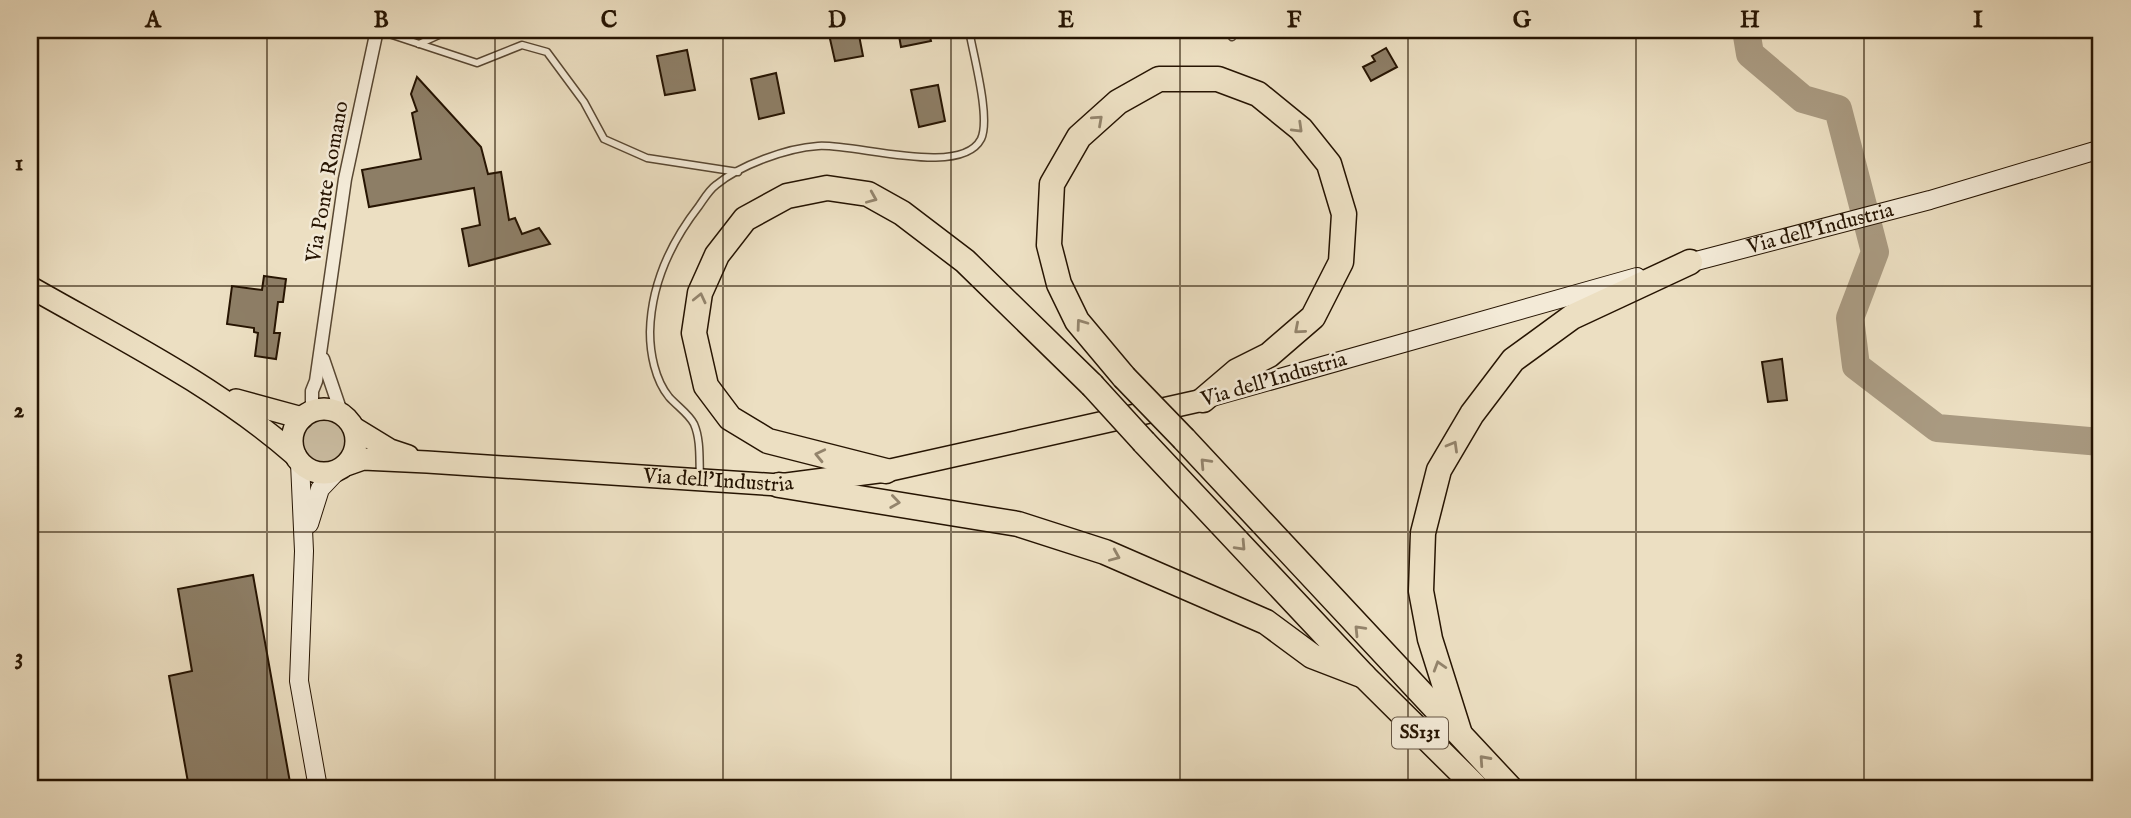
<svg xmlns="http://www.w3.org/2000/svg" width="2131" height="818" viewBox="0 0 2131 818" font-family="'IM FELL English',serif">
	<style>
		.green { fill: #cabca1; stroke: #786852; stroke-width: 2 }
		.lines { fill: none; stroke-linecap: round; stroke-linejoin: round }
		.river { stroke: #a99a81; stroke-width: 28 }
		.building { fill: #8d7e66; stroke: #261402; stroke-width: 2 }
		.lane-casing { stroke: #584732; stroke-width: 9 }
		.street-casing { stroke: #584732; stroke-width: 15 }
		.secondary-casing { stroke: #261402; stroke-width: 20 }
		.primary-casing { stroke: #261402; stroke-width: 24 }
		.highway-casing { stroke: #261402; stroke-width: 27 }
		.lane { stroke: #f3ead7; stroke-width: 6 }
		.street { stroke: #f3ead7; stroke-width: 12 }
		.secondary { stroke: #f3ead7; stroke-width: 18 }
		.primary { stroke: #ecdfc2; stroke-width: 21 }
		.highway { stroke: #ecdfc2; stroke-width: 24 }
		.highway-bridge-casing { stroke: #261402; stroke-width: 27; stroke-linecap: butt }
		.highway-bridge { stroke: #ecdfc2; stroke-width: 24 }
		.oneway { stroke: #93846c }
		.grid { fill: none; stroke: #261402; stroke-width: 2; stroke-opacity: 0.55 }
		.labels { text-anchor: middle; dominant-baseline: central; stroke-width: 5; stroke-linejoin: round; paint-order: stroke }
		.shield { fill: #f3ead7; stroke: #645442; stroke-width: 2 }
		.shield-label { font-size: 19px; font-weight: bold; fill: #261402 }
		.street-label { font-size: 21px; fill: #261402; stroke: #f3ead7 }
		.neatline { fill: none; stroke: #261402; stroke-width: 2.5 }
		.grid-label { font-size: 23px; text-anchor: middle; font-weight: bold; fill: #261402 }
	</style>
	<rect width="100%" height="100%" fill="#ecdfc2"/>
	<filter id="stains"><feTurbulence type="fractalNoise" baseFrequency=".00286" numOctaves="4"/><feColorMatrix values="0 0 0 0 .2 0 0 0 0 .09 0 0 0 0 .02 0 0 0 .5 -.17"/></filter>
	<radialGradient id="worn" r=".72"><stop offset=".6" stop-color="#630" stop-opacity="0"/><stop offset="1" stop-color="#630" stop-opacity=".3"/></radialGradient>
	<circle class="green" cx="323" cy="441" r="26"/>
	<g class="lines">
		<polyline class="river" points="1746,30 1750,54 1803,99 1838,109 1875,252 1850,318 1856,366 1937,428 2101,442"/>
	</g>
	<g class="building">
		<polygon points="828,30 858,30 863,56 835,61"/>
		<polygon points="898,30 928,30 931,41 901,47"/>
		<polygon points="1386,48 1397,67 1371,81 1363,67 1375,61 1372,56"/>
		<polygon points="687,50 695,90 665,95 657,56"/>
		<polygon points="776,73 784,113 759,119 751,79"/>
		<polygon points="417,77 481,147 488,174 501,172 509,220 515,218 522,234 539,228 550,244 469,266 462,229 480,225 474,188 369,207 362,170 421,159 412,113 417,111 411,94"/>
		<polygon points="938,85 945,121 919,127 911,90"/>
		<polygon points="264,276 286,279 283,302 278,302 274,333 280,333 276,359 255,356 258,333 254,332 254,328 227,324 232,286 262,290"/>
		<polygon points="1782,359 1787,400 1768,402 1762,362"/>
		<polygon points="253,575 291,788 189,788 169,676 192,671 178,589"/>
	</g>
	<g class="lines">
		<defs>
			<g id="lane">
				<polyline points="377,30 477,63 522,45 547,52 584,102 604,139 647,158 738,172"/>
				<polyline points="1230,30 1232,37"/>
				<polyline points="419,44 450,30"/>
				<path d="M700 477C699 460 701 440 694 424 689 414 677 406 669 397 655 380 650 353 650 332 651 285 671 242 699 206 704 199 709 190 716 185 740 165 787 148 818 146 854 143 961 178 981 139 991 118 973 54 969 30"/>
			</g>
			<g id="street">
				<polyline points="323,359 342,415"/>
				<polyline points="312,411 312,391 316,381 345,179 377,30"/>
			</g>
			<g id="secondary">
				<path id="s1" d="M1681 265 1930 200 2101 149"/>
				<polyline points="1209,398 1637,277"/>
				<polyline points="300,463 304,551 299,681 318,788"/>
				<polyline points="309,524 320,489 337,471"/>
			</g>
			<g id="primary">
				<path d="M30 287C121 339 216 386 295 455"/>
				<polyline points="236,400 302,418"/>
				<circle cx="324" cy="441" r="32"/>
				<polyline points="354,428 390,450 408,456"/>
				<path id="s2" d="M346 465 363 459 427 462 779 485 886 471 1203 400"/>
			</g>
			<g id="highway">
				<polyline points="1124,377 1077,321 1059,284 1049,245 1052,184 1079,137 1118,102 1159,79 1218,79 1258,94 1301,129 1329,164 1344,214 1341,262 1313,317 1269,355 1237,371 1203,400"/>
				<polyline points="1184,439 1510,788"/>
				<polyline points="1144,442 1364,676 1477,788"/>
				<polyline points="886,471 768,441 730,418 706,386 694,333 700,293 717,255 745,219 787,196 827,188 868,194 902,213 965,261 1092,385"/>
				<polyline points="779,485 1018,524 1105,552 1266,622 1312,656 1364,676"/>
				<polyline points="1459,731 1430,639 1421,591 1423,533 1439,470 1472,414 1513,360 1572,317 1690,262"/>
			</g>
		</defs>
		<use href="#lane" class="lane-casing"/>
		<use href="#street" class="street-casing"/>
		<use href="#secondary" class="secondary-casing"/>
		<use href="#primary" class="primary-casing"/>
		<use href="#highway" class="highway-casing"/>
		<use href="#lane" class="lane"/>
		<use href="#street" class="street"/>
		<use href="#secondary" class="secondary"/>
		<use href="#primary" class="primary"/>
		<use href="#highway" class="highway"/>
		<defs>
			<g id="highway-bridge">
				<polyline points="1124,377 1184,439"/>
				<polyline points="1092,385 1144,442"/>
			</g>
		</defs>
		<use href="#highway-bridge" class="highway-bridge-casing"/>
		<use href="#highway-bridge" class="highway-bridge"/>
	</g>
	<defs><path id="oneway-chevron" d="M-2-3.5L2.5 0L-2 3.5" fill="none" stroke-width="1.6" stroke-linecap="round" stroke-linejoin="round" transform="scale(1.75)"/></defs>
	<g class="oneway">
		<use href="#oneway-chevron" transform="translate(1098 120) rotate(-42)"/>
		<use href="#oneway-chevron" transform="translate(1298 128) rotate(44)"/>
		<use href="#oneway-chevron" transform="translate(872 198) rotate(23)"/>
		<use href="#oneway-chevron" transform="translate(700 298) rotate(-77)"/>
		<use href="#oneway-chevron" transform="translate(1081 324) rotate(-126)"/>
		<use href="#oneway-chevron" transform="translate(1299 329) rotate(139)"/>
		<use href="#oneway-chevron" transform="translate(1453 446) rotate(-60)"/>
		<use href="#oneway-chevron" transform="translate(820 455) rotate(-167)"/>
		<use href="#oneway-chevron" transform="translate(1205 463) rotate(-133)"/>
		<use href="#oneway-chevron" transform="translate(895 502) rotate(8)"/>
		<use href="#oneway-chevron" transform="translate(1241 546) rotate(47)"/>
		<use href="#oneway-chevron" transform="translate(1115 556) rotate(23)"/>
		<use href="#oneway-chevron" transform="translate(1359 630) rotate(-134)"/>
		<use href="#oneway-chevron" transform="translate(1439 666) rotate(-107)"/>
		<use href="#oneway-chevron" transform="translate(1484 760) rotate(-132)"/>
	</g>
	<path class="grid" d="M267 30V788M495 30V788M723 30V788M951 30V788M1180 30V788M1408 30V788M1636 30V788M1864 30V788M30 286H2101M30 532H2101"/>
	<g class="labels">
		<rect class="shield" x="1392" y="717.5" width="56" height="31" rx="5"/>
		<g class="shield-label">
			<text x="1420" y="733">SS131</text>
		</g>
		<g class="street-label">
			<text transform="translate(328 182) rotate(-80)">Via Ponte Romano</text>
			<text stroke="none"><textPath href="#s1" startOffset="144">Via dell'Industria</textPath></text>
			<text transform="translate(1274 380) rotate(-16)">Via dell'Industria</text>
			<text stroke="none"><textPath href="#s2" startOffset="374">Via dell'Industria</textPath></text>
		</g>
	</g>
	<rect width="2131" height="818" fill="none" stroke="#ecdfc2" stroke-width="77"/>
	<rect x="38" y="38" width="2054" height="742" class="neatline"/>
	<g class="grid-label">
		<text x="153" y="27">A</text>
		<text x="381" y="27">B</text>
		<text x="609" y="27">C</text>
		<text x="837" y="27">D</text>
		<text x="1066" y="27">E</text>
		<text x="1294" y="27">F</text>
		<text x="1522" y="27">G</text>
		<text x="1750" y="27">H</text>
		<text x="1978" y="27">I</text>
		<text x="19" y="170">1</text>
		<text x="19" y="417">2</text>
		<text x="19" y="664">3</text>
	</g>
	<rect width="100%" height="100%" filter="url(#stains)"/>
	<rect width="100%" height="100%" fill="url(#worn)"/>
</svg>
